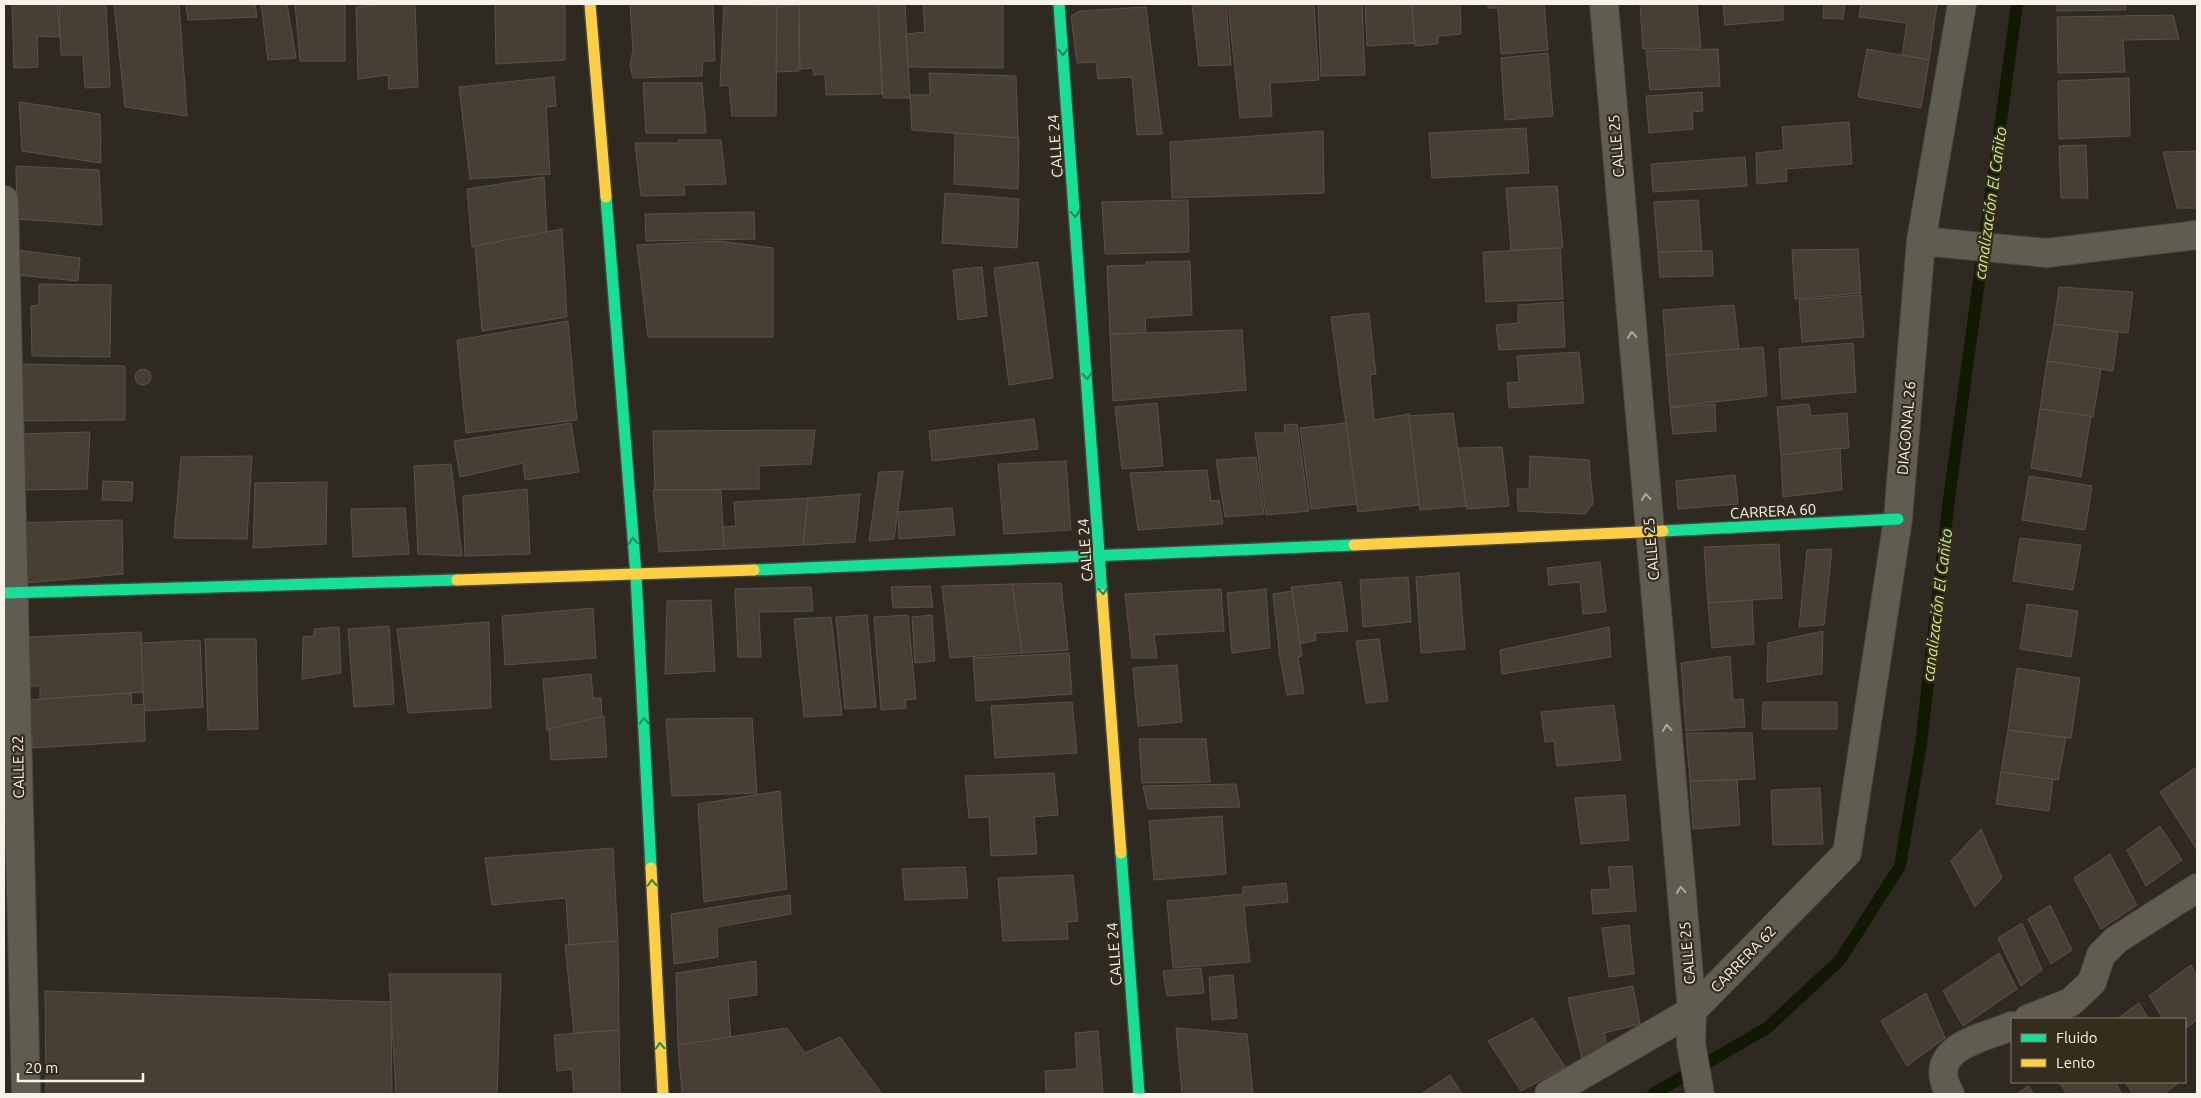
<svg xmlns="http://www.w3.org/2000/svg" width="2201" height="1098" viewBox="0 0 2201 1098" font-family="Ubuntu,sans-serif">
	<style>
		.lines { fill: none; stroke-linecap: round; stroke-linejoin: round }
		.stream { stroke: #121903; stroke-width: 12 }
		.building { fill: #483f34; stroke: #57534c }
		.street-casing { stroke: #49453f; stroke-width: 30 }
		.fast-casing { stroke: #49453f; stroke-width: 14 }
		.slow-casing { stroke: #49453f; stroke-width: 14 }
		.street { stroke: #5f5d50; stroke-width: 28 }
		.fast { stroke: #16e098; stroke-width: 11 }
		.slow { stroke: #ffcf43; stroke-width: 11 }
		.oneway { stroke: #25865a }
		.oneway2 { stroke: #aca89c }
		.labels { text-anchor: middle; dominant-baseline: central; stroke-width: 4.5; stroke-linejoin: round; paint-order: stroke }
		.street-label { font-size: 15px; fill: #f8f3e9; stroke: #342c1c }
		.water-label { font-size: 16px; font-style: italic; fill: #cbf27a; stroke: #342c1c }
	</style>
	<rect width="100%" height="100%" fill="#2e2a22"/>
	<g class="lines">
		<polyline class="stream" points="1653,1094 1767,1028 1840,960 1900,866 1921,744 1949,499 2017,4"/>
	</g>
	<g class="building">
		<polygon points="12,4 57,4 60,37 37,36 38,67 14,68"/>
		<polygon points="59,4 106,4 110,87 85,88 83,55 61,55"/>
		<polygon points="114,4 179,4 187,116 125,107"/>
		<polygon points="186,4 255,4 257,17 188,20"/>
		<polygon points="261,4 287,4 296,58 268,60"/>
		<polygon points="295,4 345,4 345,61 300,61"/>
		<polygon points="380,4 415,4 418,87 389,89 388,75 358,79 356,7"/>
		<polygon points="495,4 565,4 565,60 496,64"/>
		<polygon points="630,4 713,4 715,61 703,61 702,76 633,78 630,66 633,49"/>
		<polygon points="724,4 777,6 776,116 732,116 729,85 720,86"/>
		<polygon points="799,4 878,4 882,94 826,95 825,74 814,75 813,68 800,69"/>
		<polygon points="878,4 905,4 910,98 883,98"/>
		<polygon points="923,4 1003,4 1003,68 908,67 906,34 925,32"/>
		<polygon points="1226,4 1231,65 1199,66 1192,5"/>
		<polygon points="1228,4 1314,4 1319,80 1270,83 1272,116 1240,118"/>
		<polygon points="1318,4 1362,4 1365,75 1321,76"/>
		<polygon points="1365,4 1412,4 1415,43 1367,46"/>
		<polygon points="1412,4 1460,4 1461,34 1438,36 1438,44 1415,46"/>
		<polygon points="1488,4 1544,4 1548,50 1501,54 1498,8 1488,8"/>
		<polygon points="1640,4 1697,4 1701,48 1643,49"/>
		<polygon points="1723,4 1783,4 1783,20 1725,25"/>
		<polygon points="1824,4 1845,4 1843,19 1823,18"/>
		<polygon points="1861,4 1937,4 1929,60 1902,55 1907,23 1859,17"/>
		<polygon points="2057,4 2125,4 2126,10 2057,11"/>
		<polygon points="799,5 799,71 776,72 777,6"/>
		<polygon points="1146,7 1162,134 1137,135 1132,77 1098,79 1096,62 1077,63 1071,16 1080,11"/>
		<polygon points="2173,15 2179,39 2123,40 2125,72 2058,73 2057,17"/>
		<polygon points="1718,49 1720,86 1650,90 1646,51"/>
		<polygon points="1867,49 1929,60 1921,108 1858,97"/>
		<polygon points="1548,53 1553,116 1505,120 1501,58"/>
		<polygon points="929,73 1016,76 1018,138 912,130 910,95 930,95"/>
		<polygon points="554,77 556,106 546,107 550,174 470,179 459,87"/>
		<polygon points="2129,78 2130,136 2059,139 2058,81"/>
		<polygon points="643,83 702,83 706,133 646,133"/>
		<polygon points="1702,92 1703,111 1692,112 1693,129 1649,133 1646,96"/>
		<polygon points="19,102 100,114 101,163 22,151"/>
		<polygon points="1849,122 1852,164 1786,169 1787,181 1757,184 1756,153 1784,150 1782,127"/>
		<polygon points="1526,128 1529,173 1432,178 1429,133"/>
		<polygon points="1323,131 1324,193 1172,198 1170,142"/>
		<polygon points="955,133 1019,138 1018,189 954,184"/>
		<polygon points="678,140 721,140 726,184 684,185 685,195 641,196 635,143 679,143"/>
		<polygon points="2086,145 2088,198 2061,198 2059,146"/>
		<polygon points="2197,151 2197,208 2177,208 2163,152"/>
		<polygon points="1745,157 1747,186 1653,192 1651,164"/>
		<polygon points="16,166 99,170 102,225 17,219"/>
		<polygon points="544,177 547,233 472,247 467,189"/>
		<polygon points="1557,186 1563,248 1511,250 1506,188"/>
		<polygon points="945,193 1019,199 1017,248 942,243"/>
		<polygon points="1188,200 1189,252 1105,254 1102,202"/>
		<polygon points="1698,200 1702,251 1658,252 1654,202"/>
		<polygon points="754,212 755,239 646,241 645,214"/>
		<polygon points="562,229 567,317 482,331 475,246"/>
		<polygon points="719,241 773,248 773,337 648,337 637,245"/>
		<polygon points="1560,248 1563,299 1486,302 1483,252"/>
		<polygon points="1858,249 1861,293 1795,299 1792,250"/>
		<polygon points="17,250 80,258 78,281 17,275"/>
		<polygon points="1702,251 1712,251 1713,276 1660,277 1658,252"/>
		<polygon points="1190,261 1192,315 1145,318 1146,333 1110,334 1107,266 1146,265 1146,262"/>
		<polygon points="1038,262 1053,378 1009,385 994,268"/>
		<polygon points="982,267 987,316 958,320 953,270"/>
		<polygon points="39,284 111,285 110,357 32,356 31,306 39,305"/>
		<polygon points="2059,287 2133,292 2128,333 2054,324"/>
		<polygon points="1861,295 1864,337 1802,342 1799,300"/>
		<polygon points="1563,302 1565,347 1499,350 1496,325 1518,323 1518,305"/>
		<polygon points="1734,305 1739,349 1666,355 1663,310"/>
		<polygon points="1369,313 1376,374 1370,375 1374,420 1409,414 1419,505 1358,512 1331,317"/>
		<polygon points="568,321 577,420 466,433 457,340"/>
		<polygon points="2054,324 2118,332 2113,371 2047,361"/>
		<polygon points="1242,330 1246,390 1113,401 1110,334"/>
		<polygon points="1853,343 1856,392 1782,399 1779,349"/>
		<polygon points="1763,347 1767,396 1670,407 1666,355"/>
		<polygon points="1579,352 1584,403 1509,408 1507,383 1519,382 1517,356"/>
		<polygon points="2047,361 2101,369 2093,417 2040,409"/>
		<polygon points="20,364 125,366 125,420 19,421"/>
		<circle cx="143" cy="377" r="8"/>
		<polygon points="1157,403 1163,466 1122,469 1115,407"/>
		<polygon points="1715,404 1716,431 1673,434 1670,408"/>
		<polygon points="1809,404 1811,416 1847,413 1849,448 1781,455 1777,407"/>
		<polygon points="2040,409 2091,416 2081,477 2031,468"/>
		<polygon points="1453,413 1466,506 1420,510 1409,416"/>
		<polygon points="1034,419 1038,449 932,461 929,431"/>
		<polygon points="571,423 579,472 525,480 523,463 460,477 454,441"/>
		<polygon points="1346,423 1357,504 1311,509 1300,428"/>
		<polygon points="1297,424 1309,511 1266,515 1255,433 1285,433 1284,425"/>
		<polygon points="815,430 811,464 759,466 759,489 655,490 653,431"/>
		<polygon points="90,432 87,489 15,490 18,434"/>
		<polygon points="1502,447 1509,506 1467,509 1458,448"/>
		<polygon points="1840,448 1842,490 1783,497 1781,455"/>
		<polygon points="252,456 247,539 174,538 181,457"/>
		<polygon points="1530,456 1589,460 1593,504 1585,514 1518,511 1517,489 1529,489"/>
		<polygon points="1256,457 1264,514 1225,517 1216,460"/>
		<polygon points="1066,461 1071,530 1004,534 998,464"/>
		<polygon points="451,464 462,556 418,554 414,466"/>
		<polygon points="1207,470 1211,501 1219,500 1223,524 1138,530 1130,473"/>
		<polygon points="903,471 894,539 869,541 879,472"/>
		<polygon points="1735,475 1738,504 1678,509 1676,481"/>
		<polygon points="2029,476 2092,486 2085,530 2022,520"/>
		<polygon points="103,481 133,482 132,501 102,500"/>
		<polygon points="327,482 326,544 253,548 255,483"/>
		<polygon points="527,489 530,554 465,556 463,496"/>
		<polygon points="653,490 721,490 724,549 659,552"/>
		<polygon points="860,494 855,542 803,545 808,498"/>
		<polygon points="808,498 803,545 724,549 723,527 736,526 734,502"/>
		<polygon points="405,508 409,554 353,557 351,509"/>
		<polygon points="952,508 955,535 899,539 898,512"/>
		<polygon points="122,520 123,574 16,584 15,523"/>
		<polygon points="2020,538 2081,545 2073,590 2013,581"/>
		<polygon points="1779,544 1782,598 1708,603 1704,547"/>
		<polygon points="1832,549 1824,625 1799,627 1807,550"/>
		<polygon points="1600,562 1606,612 1583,614 1580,582 1549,585 1547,568"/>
		<polygon points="1459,573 1465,649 1421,653 1416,577"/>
		<polygon points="1408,577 1411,622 1363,627 1360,580"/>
		<polygon points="1341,582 1348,631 1315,633 1316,640 1300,644 1291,587"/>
		<polygon points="1061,583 1068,650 1022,653 1012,584"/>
		<polygon points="1012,584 1022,653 950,658 942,586"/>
		<polygon points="930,586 933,607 893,608 891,587"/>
		<polygon points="811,587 813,611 759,612 761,657 738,657 735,589"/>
		<polygon points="1221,589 1224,631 1154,635 1157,658 1132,658 1125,594"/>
		<polygon points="1266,589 1270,648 1232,653 1227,593"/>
		<polygon points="1292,591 1302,656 1298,657 1304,693 1287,695 1280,658 1273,594"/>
		<polygon points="711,600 715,671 665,674 667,601"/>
		<polygon points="1752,600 1754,644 1712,648 1708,603"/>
		<polygon points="2027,604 2078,611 2071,657 2020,649"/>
		<polygon points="593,608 596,658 505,665 502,616"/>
		<polygon points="867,615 876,707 845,709 836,617"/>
		<polygon points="908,615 916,699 905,700 906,708 881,710 874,617"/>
		<polygon points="932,615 935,661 915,663 912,617"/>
		<polygon points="831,617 842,715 804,717 794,619"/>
		<polygon points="489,622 491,708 408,713 397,629"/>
		<polygon points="389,626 394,704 354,707 348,629"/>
		<polygon points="339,627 341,673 302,679 303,637 314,636 314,629"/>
		<polygon points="1609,627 1611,657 1502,674 1500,650"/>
		<polygon points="1823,631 1822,674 1767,682 1768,643"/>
		<polygon points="141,632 144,692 40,699 40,686 31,686 28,637"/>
		<polygon points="205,639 256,639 258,729 208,730"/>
		<polygon points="1379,639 1388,701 1366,703 1356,641"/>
		<polygon points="200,640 203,707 144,711 141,643"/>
		<polygon points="1069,653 1072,694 976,701 973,658"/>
		<polygon points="1730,656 1733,700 1743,699 1745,727 1686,731 1681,663"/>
		<polygon points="1177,665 1182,722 1138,726 1133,668"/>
		<polygon points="2017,668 2080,678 2071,738 2008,730"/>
		<polygon points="591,674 593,698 601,698 602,717 547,730 543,679"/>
		<polygon points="131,693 132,705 144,704 145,741 33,748 29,700"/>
		<polygon points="1072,702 1077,753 995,758 991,706"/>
		<polygon points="1763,702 1837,702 1837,729 1762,729"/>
		<polygon points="1614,705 1621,760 1557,766 1554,741 1545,742 1541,712"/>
		<polygon points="604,716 607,757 551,760 549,729"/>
		<polygon points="752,718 757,793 672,796 666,719"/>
		<polygon points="2008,730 2066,738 2058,780 2001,772"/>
		<polygon points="1686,733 1752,733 1755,779 1690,781"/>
		<polygon points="1139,739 1206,739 1210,782 1142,783"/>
		<polygon points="2195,768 2197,771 2197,850 2160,792"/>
		<polygon points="2001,772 2053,779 2049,811 1996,804"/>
		<polygon points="1054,773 1058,815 1034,817 1037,854 991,856 989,817 969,818 965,776"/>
		<polygon points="1737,780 1740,825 1693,829 1690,781"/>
		<polygon points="1236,784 1240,807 1148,809 1143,786"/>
		<polygon points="1820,788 1823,844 1773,845 1771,790"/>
		<polygon points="780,791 787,889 704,902 698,804"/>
		<polygon points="1625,795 1629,840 1581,844 1575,798"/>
		<polygon points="1222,816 1226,874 1154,880 1149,821"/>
		<polygon points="2160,826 2182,860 2146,886 2127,850"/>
		<polygon points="1981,829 2002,878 1975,907 1951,861"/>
		<polygon points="613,848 618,941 569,945 566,898 492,905 485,858"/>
		<polygon points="2110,854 2137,905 2101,929 2074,878"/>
		<polygon points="1632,866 1636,911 1593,914 1591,890 1611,889 1608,867"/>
		<polygon points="965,867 968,898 905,900 902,869"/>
		<polygon points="1073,875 1078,921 1067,922 1068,939 1003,941 998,878"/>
		<polygon points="1286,883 1288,902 1244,906 1250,962 1173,968 1167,901 1243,894 1243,887"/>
		<polygon points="790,895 791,914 717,927 718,957 674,964 671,914"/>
		<polygon points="2050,905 2072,950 2051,964 2028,919"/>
		<polygon points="2022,923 2042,970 2021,986 1998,938"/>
		<polygon points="1629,925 1634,974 1609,977 1602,928"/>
		<polygon points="618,941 619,1030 574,1033 565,945"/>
		<polygon points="1999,953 2017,989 1963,1026 1943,991"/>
		<polygon points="756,961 757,995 728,999 731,1042 678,1045 676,973"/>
		<polygon points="2191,965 2197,976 2197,1020 2185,1029 2185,1019 2163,1019 2149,996"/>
		<polygon points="1201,968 1204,993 1167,996 1163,971"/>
		<polygon points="389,974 501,974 497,1094 396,1094"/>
		<polygon points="1233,975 1237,1018 1212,1020 1209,977"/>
		<polygon points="1633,986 1640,1024 1604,1033 1607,1046 1582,1059 1568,998"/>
		<polygon points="45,991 391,1002 392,1094 46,1094"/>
		<polygon points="1926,993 1945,1038 1907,1066 1881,1021"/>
		<polygon points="2139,1003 2149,1019 2117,1019"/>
		<polygon points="1533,1018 1565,1067 1521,1091 1488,1041"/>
		<polygon points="787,1028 805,1053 840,1037 882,1094 682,1094 678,1045"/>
		<polygon points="1176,1028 1247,1034 1253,1094 1182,1094"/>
		<polygon points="619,1030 620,1094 574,1094 572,1069 557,1071 554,1035"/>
		<polygon points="1098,1031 1103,1094 1046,1094 1045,1071 1077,1069 1075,1033"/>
		<polygon points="1450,1075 1462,1094 1421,1094"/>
		<polygon points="2059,1082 2115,1082 2122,1094 2067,1094"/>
		<polygon points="2125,1082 2180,1082 2164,1094 2133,1094"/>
		<polygon points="2028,1086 2034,1094 2017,1094"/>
	</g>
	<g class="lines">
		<defs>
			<g id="street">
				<polyline points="1604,4 1692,1011 1691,1044 1700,1094"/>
				<polyline points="4,200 26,1094"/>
				<polyline points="1921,241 2047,253 2197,235"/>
				<polyline points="2028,1019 2071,1002 2092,982 2101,955 2116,940 2197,888"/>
				<polyline points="1549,1094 1692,1011 1847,853 1898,519 1921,241 1962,4"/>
				<path d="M1950 1094C1924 1048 1980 1039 2012 1026"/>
			</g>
			<g id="fast">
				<polyline points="1059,4 1102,595"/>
				<polyline points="606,197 636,575 651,868"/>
				<polyline points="1663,531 1898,519"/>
				<polyline points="754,570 1354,545"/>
				<polyline points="4,593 457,580"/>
				<polyline points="1121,853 1139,1094"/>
			</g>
			<g id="slow">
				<polyline points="590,4 606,197"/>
				<polyline points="1354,545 1663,531"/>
				<polyline points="457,580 754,570"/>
				<polyline points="1102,595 1121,853"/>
				<polyline points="651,868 663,1094"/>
			</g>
		</defs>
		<use href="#street" class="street-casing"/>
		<use href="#fast" class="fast-casing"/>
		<use href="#slow" class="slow-casing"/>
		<use href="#street" class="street"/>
		<use href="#fast" class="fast"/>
		<use href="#slow" class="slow"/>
	</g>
	<defs><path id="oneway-chevron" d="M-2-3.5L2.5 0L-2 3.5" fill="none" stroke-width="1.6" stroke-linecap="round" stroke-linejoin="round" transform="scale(1.25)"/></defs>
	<g class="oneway">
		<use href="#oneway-chevron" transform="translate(1063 52) rotate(86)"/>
		<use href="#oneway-chevron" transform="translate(1075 214) rotate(86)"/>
		<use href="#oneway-chevron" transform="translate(1087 376) rotate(86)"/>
		<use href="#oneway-chevron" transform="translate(633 541) rotate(-95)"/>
		<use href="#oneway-chevron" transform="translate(1103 591) rotate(86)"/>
		<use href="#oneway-chevron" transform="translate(644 721) rotate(-93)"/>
		<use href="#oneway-chevron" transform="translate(652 883) rotate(-93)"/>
		<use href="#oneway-chevron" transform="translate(660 1046) rotate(-93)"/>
	</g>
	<g class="oneway2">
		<use href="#oneway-chevron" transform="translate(1632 335) rotate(-95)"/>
		<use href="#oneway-chevron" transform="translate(1646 497) rotate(-95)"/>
		<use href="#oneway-chevron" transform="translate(1667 728) rotate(-95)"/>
		<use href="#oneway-chevron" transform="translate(1681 890) rotate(-95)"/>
	</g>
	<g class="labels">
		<g class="street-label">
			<text transform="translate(1055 146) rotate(-94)">CALLE 24</text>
			<text transform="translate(1616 146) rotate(-95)">CALLE 25</text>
			<text transform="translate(1906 428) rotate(-85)">DIAGONAL 26</text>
			<text transform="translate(1773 511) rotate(-3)">CARRERA 60</text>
			<text transform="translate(1651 549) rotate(-95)">CALLE 25</text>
			<text transform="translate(1085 550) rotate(-94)">CALLE 24</text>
			<text transform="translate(18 767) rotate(-91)">CALLE 22</text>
			<text transform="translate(1687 953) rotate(-95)">CALLE 25</text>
			<text transform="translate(1114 954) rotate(-94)">CALLE 24</text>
			<text transform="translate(1743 959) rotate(-46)">CARRERA 62</text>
		</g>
		<g class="water-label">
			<text transform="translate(1990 203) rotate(-82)">canalización El Cañito</text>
			<text transform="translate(1937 605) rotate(-83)">canalización El Cañito</text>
		</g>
	</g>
	<rect width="2201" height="1098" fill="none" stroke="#f8f3e9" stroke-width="10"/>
	<rect x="2011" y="1018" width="175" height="65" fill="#342c1c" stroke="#827c6e"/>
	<rect x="2021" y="1034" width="25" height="8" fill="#16e098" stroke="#827c6e"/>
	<text x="2056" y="1043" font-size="15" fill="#f8f3e9">Fluido</text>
	<rect x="2021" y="1059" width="25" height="8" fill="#ffcf43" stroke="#827c6e"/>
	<text x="2056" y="1068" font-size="15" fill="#f8f3e9">Lento</text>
	<path d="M18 1073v8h125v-8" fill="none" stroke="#f8f3e9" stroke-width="2.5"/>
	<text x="25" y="1073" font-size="15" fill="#f8f3e9" stroke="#342c1c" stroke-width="4" paint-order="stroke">20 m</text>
</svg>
